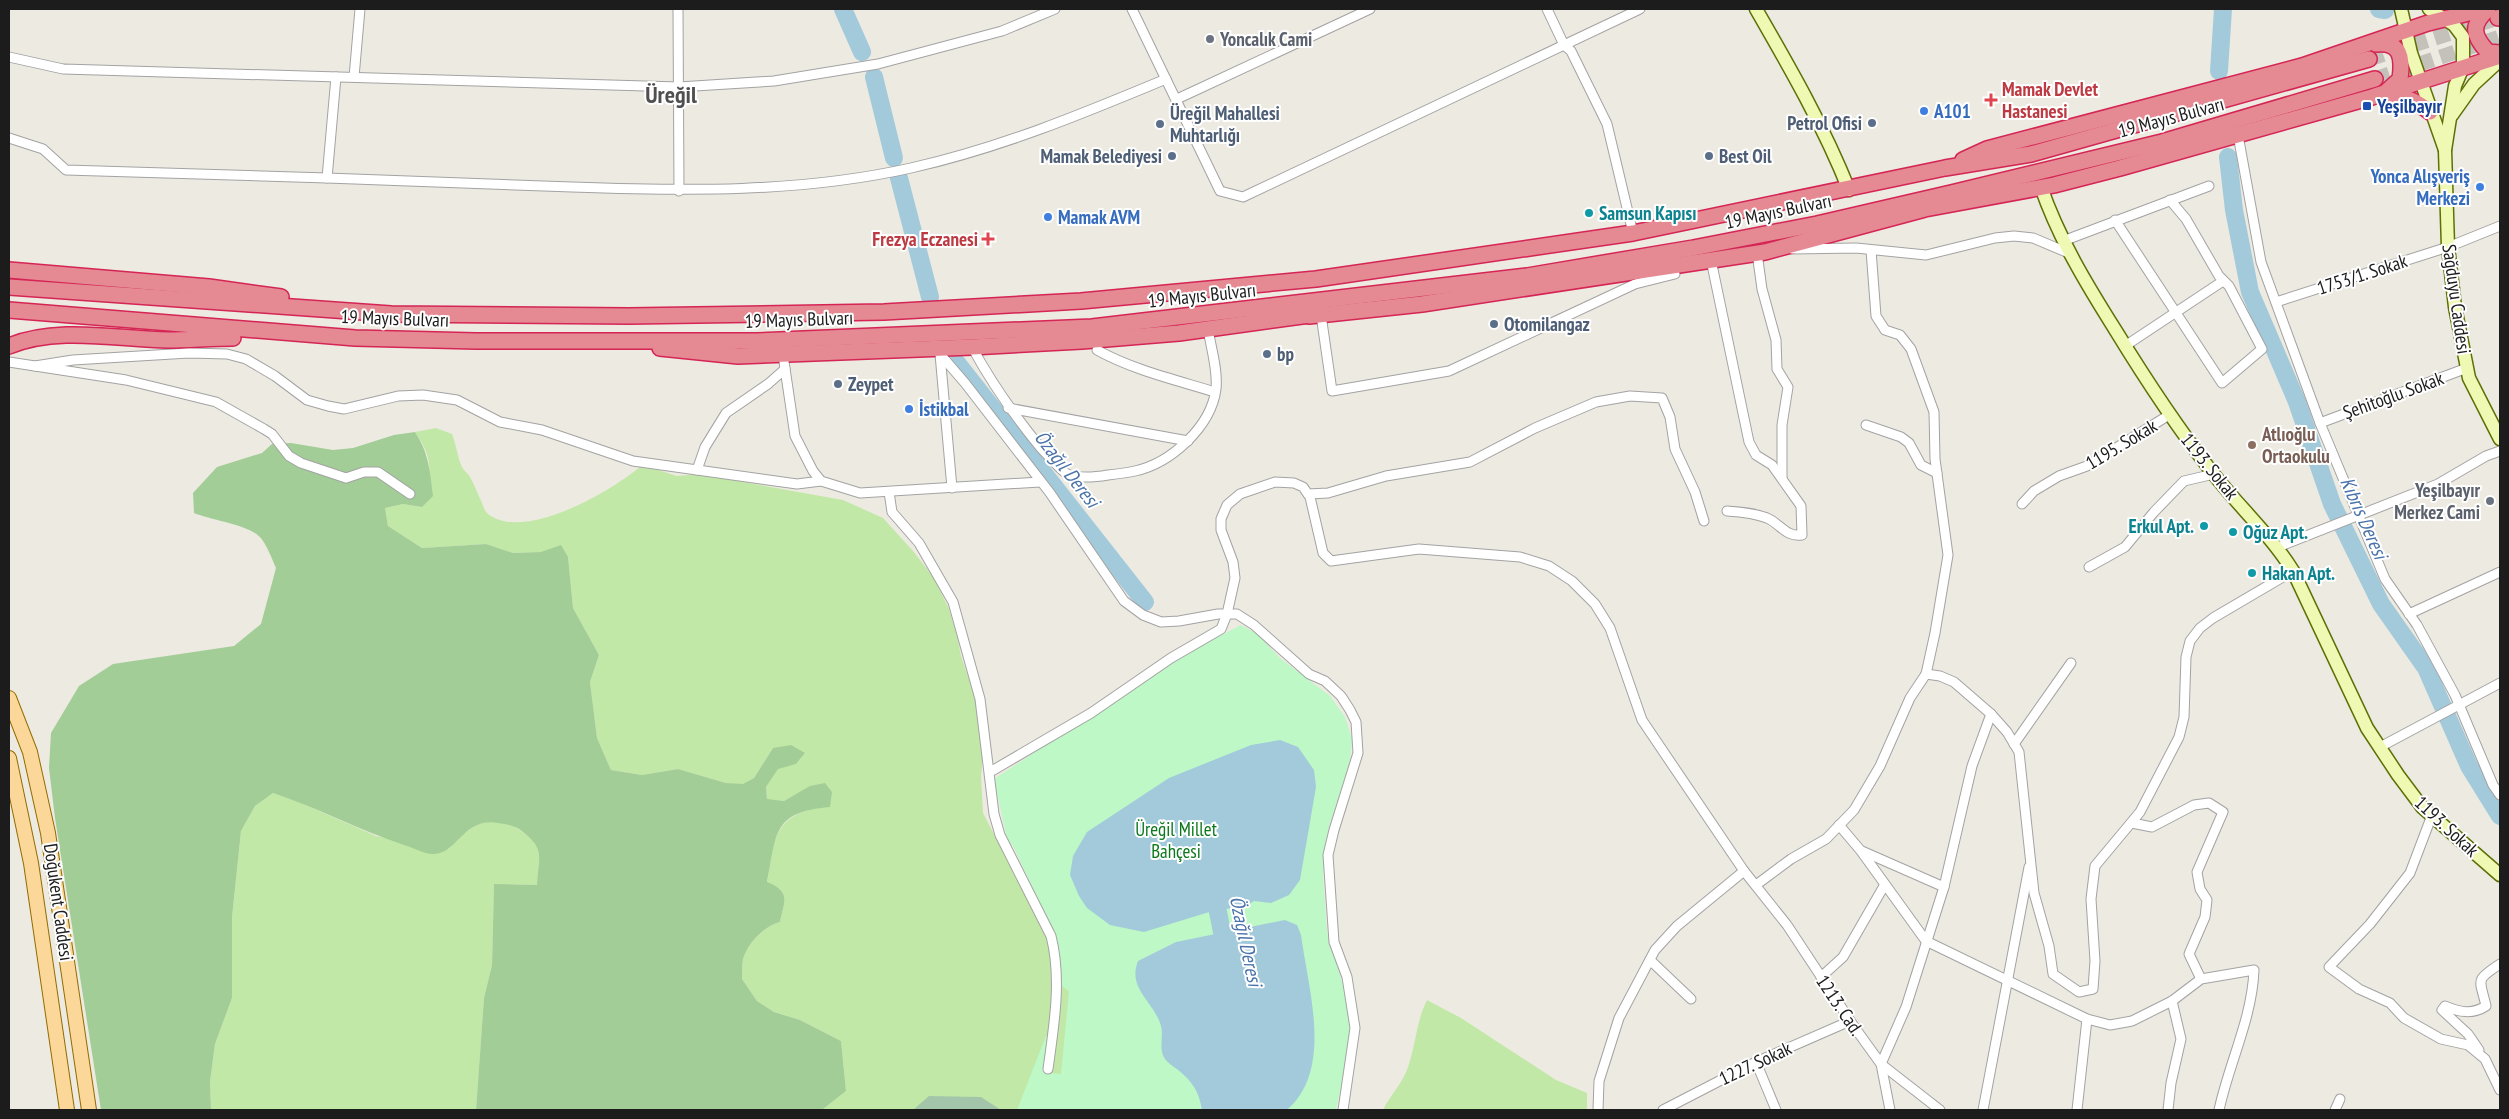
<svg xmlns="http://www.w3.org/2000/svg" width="2509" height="1119" viewBox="0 0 2509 1119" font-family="'PT Sans Narrow',sans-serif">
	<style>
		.grass { fill: #c2e8a7 }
		.forest { fill: #a2cd96 }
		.cemetery { fill: #a3c6ab }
		.park { fill: #bdf8c6 }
		.water { fill: #a2cadb }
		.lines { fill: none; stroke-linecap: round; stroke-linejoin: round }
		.river { stroke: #a2cadb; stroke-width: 18 }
		.highway-tunnel { stroke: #c3c1ba; stroke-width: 15; stroke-dasharray: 15 8; stroke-linecap: butt }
		.street-casing { stroke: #a3a3a3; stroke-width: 11 }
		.secondary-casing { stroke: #5d7005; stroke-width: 15 }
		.primary-casing { stroke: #926c01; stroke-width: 16 }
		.highway-casing { stroke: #d52555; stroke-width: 18 }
		.street { stroke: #fff; stroke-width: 9 }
		.secondary { stroke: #f0f9b4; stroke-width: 12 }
		.primary { stroke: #fbd799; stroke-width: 14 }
		.highway { stroke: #e58993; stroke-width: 15 }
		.worship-dot { fill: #6b7280; stroke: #fff; stroke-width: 2 }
		.health-dot { fill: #e0444e; stroke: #fff; stroke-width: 2 }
		.transit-dot { fill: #1a4fb4; stroke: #fff; stroke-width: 2 }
		.shop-dot { fill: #3f7fe0; stroke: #fff; stroke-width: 2 }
		.service-dot { fill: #5c6f8a; stroke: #fff; stroke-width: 2 }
		.culture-dot { fill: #0f9aa8; stroke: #fff; stroke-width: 2 }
		.education-dot { fill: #8d6e63; stroke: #fff; stroke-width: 2 }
		.labels { text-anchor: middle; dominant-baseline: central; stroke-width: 4; stroke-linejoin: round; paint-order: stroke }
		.worship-label { font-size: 19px; font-weight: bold; fill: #5b616d; stroke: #fff; text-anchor: start }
		.health-label { font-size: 19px; font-weight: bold; fill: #be3a42; stroke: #fff; text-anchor: start }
		.transit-label { font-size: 19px; font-weight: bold; fill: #164399; stroke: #fff; text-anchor: start }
		.shop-label { font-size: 19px; font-weight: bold; fill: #366cbe; stroke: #fff; text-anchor: start }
		.service-label { font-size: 19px; font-weight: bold; fill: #4e5e75; stroke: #fff; text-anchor: start }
		.street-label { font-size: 19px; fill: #1c1c1c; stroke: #fff }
		.culture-label { font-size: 19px; font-weight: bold; fill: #0d838f; stroke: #fff; text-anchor: start }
		.education-label { font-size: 19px; font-weight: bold; fill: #785e54; stroke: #fff; text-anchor: start }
		.park-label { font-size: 19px; fill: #0c781c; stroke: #fff }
		.water-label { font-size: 20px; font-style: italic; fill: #4a73aa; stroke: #fff }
		.district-label { font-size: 24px; font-weight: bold; fill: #4f4f4f; stroke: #fff }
	</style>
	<rect width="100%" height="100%" fill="#edeae1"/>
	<g class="grass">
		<path d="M436 428 452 434C456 444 458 459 462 467 464 471 469 474 471 479 475 486 478 495 482 503 483 506 485 511 487 513 522 544 614 490 642 465L677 476 699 474 843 500 883 518 913 551 934 578 949 609 957 636 961 656 978 706 984 747 981 776 983 813 1047 936 1058 969 1172 1110H822L846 1091 841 1041 800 1020 774 1012 757 1001 742 979C742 973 742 965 743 959 748 943 764 926 780 922 784 901 792 891 767 883 774 847 771 819 812 809L797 794 784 801 767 800 766 787 778 768 796 764 805 753 773 748 754 778 743 785 726 783 678 769 642 775 611 770 597 738 590 682 599 655 573 608 568 557 542 552 513 553 486 544 422 548 388 526 385 508 403 504 422 507C431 475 435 460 415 432Z"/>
		<path d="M273 793 299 802 376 836 448 849C472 824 492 809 524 833 530 838 537 842 539 850 542 860 538 875 537 885L494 884 492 965 484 998 476 1110H211L210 1082 215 1044 232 998V917L241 831 255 806Z"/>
		<path d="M1427 1000 1461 1018 1556 1080 1587 1093V1110H1383C1390 1095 1403 1083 1408 1067 1416 1044 1416 1022 1427 1000Z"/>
	</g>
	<path class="forest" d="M415 432C429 453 430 472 433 496L422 507 403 504 385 508 388 526 422 548 486 544 513 553 541 552 561 545 568 557 573 608 599 655 590 682 597 738 611 770 642 775 678 769 726 783 743 784 754 778 773 748 791 745 805 753 796 764 778 769 766 787 767 799 784 801 810 786 825 783 832 792 830 807C772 812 777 833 767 882 792 892 784 901 780 922 764 926 748 943 743 959 742 965 742 973 742 979L757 1001 774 1012 800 1020 841 1041 846 1091 822 1110H476L484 998 492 965 494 884 537 885C539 854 546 849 519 829 512 825 506 824 498 823 463 817 457 855 433 854 424 854 412 847 404 845 359 830 318 808 273 793L255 806 241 831 232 917V998L215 1044 210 1082 211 1110H101L55 818 49 768 51 733 79 686 113 664 234 646 261 624 276 568C272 559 267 545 260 537 249 525 211 520 194 513L193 493 217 467 262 453 272 444 291 443 333 450 353 448 394 435Z"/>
	<polygon class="cemetery" points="929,1096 981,1097 1001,1110 913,1110"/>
	<polygon class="park" points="1241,625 1257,634 1281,659 1330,696 1345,717 1352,739 1350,762 1328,830 1323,875 1327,932 1347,998 1350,1021 1348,1056 1336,1110 1017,1110 1046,1036 1049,1036 1044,1072 1061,1074 1069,991 1059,984 1060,960 1053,931 1013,846 1007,839 994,779 1185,654"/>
	<g class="water">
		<polygon points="1280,740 1298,747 1314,770 1316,787 1300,880 1289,895 1271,903 1254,901 1243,908 1219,909 1144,932 1110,925 1087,908 1079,896 1070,875 1073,856 1087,832 1169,778 1251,745"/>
		<path d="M1285 920 1297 925 1301 935C1308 989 1334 1069 1287 1110H1202C1199 1091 1192 1081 1177 1069 1174 1067 1168 1063 1165 1059 1158 1049 1164 1037 1161 1026 1154 1001 1127 989 1138 961L1176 942Z"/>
	</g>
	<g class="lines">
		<g class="river">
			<polyline points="843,9 862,52"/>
			<polyline points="2379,9 2385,10"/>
			<polyline points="2219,71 2223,9"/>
			<polyline points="874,77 894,158"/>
			<polyline points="2228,157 2234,210 2250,292 2297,402 2332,504 2381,604 2426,668 2469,766 2500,816"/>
			<polyline points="899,178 930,297"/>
			<polyline points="957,363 1145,602"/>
			<polyline points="1213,887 1227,957"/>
		</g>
		<g class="highway-tunnel">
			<polyline points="2369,59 2498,18"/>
			<polyline points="2375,79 2500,37"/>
		</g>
		<defs>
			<g id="street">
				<polyline points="678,9 679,191"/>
				<polyline points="1132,9 1220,191 1243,197 1640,9"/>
				<polyline points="1547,9 1564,45 1571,51 1607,124 1633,233"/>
				<polyline points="9,57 63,69 679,87 774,81 878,64 1002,31 1055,9"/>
				<path d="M336 77 327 178C409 181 491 184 572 187 686 191 799 193 911 168 1000 148 1082 114 1166 79"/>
				<polyline points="354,77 360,9"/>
				<polyline points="1177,99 1370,9"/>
				<polyline points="2238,135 2261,262 2320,423 2385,579 2417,625 2455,695 2493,785 2500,795"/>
				<polyline points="9,138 43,149 66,170 327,178"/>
				<polyline points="2115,220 2222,383 2262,349 2229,286 2219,276 2186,219 2170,200"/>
				<polyline points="2063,241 2209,186"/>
				<polyline points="1792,249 1856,248 1926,255 1995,238 2014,236 2033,238 2071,254"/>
				<polyline points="1757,253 1762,289 1776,340 1777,369 1788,387 1782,425 1782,478"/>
				<path d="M1711 260 1749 442 1756 455 1772 465 1801 506 1802 535C1785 537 1781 524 1767 518 1754 513 1741 512 1727 511"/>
				<polyline points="2276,302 2448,247 2500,226"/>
				<polyline points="1321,315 1332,391 1449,371 1635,284 1675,274"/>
				<polyline points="2125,346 2223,281"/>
				<path d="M972 347C992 384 1014 415 1040 447 1048 455 1058 468 1067 474 1079 479 1096 477 1108 475 1117 474 1126 473 1135 471 1171 463 1211 427 1216 389 1218 370 1211 348 1208 329"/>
				<path d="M1097 350C1133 370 1176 380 1215 392"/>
				<polyline points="940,354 965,383 1050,493 1124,601 1143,615 1161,622 1179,621 1218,614 1237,614 1254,625 1309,674 1325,681 1341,696 1350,710 1356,722 1358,753 1334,830 1328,855 1334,942 1347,977 1355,1028 1343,1110"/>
				<polyline points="940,354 952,488"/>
				<polyline points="783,355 795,436 813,471 821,481 860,493 1040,482"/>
				<polyline points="9,362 126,380 216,402 264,429 272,434 289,456 301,463 346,478 364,472 378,472 410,494"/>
				<polyline points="35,366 73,360 189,353 227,354 246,359 275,376 307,400 328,406 344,409 398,396 423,395 457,400 500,422 542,430 633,461 797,484 821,481"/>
				<polyline points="1008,408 1188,441"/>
				<polyline points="2320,423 2467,368"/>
				<polyline points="1866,425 1901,437 1909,443 1921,465 1937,473"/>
				<polyline points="697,470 705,447 726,413 768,384 785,369"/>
				<path d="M889 492 892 512 919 543 953 602 980 699 994 814 1000 835 1051 936C1062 979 1054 1025 1048 1069"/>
				<polyline points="1308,494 1328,493 1386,476 1470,462 1535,428 1596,402 1630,396 1662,398 1670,417 1675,449 1695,492 1704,521"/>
				<polyline points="2022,504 2034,491 2059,476 2087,466 2169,415"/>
				<polyline points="2278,547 2438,484 2486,456 2500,451"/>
				<polyline points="2089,567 2125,547 2154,512 2184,481 2214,474"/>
				<polyline points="2409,614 2500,572"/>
				<polyline points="1926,674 1940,676 1954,682 1991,714 2007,732 2019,752 2034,893 2049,946 2053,974 2079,992 2093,989 2095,961 2091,899 2095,866 2140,812 2179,737 2184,717 2186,657 2190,641 2200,628 2213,618 2293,571"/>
				<polyline points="2014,744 2071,663"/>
				<polyline points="2380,747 2500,683"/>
				<polyline points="990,772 1091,713 1171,658 1221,629 1227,614 1235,578 1233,562 1221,530 1221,519 1227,505 1240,494 1275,482 1294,483 1303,487 1310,497 1323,553 1331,561 1419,549 1520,557 1549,566 1572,581 1595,604 1610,628 1642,720 1744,871 1787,925 1855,1028 1881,1064 1940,1110"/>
				<polyline points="2432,815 2410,873 2370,924 2329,967 2359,989 2390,1003 2404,1018 2441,1039 2468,1045 2485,1059 2500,1090"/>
				<polyline points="2132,823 2152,827 2194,805 2209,803 2223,812 2197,872 2200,889 2207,900 2205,917 2189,954 2201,979"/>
				<path d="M1839 825 1861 851 1926 941 2087 1019 2110 1025 2132 1021 2172 1001 2201 979 2254 970C2252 1019 2229 1063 2219 1110"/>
				<polyline points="1862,851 1944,887"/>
				<polyline points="1756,885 1791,859 1826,839 1854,810 1880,766 1910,698 1926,674 1935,633 1948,555 1935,459 1934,412 1911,349 1900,335 1885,330 1876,316 1871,250"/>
				<polyline points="1650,960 1691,999"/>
				<polyline points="1821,977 1843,957 1884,886"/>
				<path d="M2479 1050 2468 1034 2442 1010 2445 1006C2459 1012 2472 1015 2486 1006 2480 979 2474 981 2500 964"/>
				<polyline points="1756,1062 1776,1110"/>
				<polyline points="1598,1110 1599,1081 1619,1018 1655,950 1677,926 1744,871"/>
				<polyline points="1663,1110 1756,1062 1850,1021"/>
				<polyline points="1890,1110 1881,1064 1906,1007 1944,887 1972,766 1991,714"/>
				<polyline points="1983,1110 2029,867"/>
				<polyline points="2077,1110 2087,1019"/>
				<polyline points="2168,1110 2171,1083 2181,1039 2172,1001"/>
				<polyline points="2335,1110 2340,1099"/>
			</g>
			<g id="secondary">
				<path d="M1756 9C1790 68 1824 127 1849 190"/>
				<polyline points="2401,9 2411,53 2445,150"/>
				<polyline points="2429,9 2454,25 2463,37 2463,67 2455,86 2445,150 2448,247 2455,307 2469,378 2500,439"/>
				<polyline points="2452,115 2474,84 2500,60"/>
				<path d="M2041 187C2059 239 2087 285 2116 331 2146 380 2177 427 2212 472 2238 506 2270 534 2293 571L2367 728 2398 775 2422 807 2500 875"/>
			</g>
			<g id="primary">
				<polyline points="9,698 30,752 48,833 89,1110"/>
				<polyline points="9,758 31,863 67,1110"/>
			</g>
			<g id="highway">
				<path d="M2488 9C2471 25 2472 35 2488 52L2500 53"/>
				<polyline points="2498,18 2500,17"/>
				<path d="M2376 44C2401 41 2403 58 2400 79L2387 91"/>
				<path d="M2386 97C2408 97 2413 99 2430 112"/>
				<polyline points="1963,160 1987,149 2302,66 2428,23 2485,9"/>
				<polyline points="9,270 209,287 281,297"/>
				<polyline points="9,287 391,314 629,316 884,312 1081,301 1316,279 1633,233 1945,168 2031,154 2369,59"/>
				<polyline points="9,310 355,338 476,341 757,341 1092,327 1527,276 1693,248 1817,224 1951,193 2162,142 2375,79"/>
				<polyline points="1309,316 1422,304 1765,252 1925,209 2054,185 2120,168 2372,97 2500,56"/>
				<path d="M9 346C58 326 116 339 168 340 189 340 211 338 233 338"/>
				<polyline points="660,348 738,356 972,347 1082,341 1179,333 1317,314"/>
			</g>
		</defs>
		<use href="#street" class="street-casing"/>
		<use href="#secondary" class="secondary-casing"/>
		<use href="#primary" class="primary-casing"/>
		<use href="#highway" class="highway-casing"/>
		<use href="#street" class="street"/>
		<use href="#secondary" class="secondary"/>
		<use href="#primary" class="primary"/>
		<use href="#highway" class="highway"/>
	</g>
	<g class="worship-dot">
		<circle cx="1210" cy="39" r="5"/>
		<circle cx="2490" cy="501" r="5"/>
	</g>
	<g class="health-dot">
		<path d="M1988.5 92.5h5v5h5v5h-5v5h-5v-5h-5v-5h5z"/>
		<path d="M985.5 231.5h5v5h5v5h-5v5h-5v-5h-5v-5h5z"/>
	</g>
	<rect class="transit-dot" x="2362" y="101" width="10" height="10" rx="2.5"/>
	<g class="shop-dot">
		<circle cx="1924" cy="111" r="5"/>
		<circle cx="2480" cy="187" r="5"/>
		<circle cx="1048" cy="217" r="5"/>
		<circle cx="909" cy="409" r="5"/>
	</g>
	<g class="service-dot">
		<circle cx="1872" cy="123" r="5"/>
		<circle cx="1160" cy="124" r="5"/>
		<circle cx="1172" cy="156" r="5"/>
		<circle cx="1709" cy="156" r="5"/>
		<circle cx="1494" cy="324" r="5"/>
		<circle cx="1267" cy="354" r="5"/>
		<circle cx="838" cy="384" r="5"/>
	</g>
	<g class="culture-dot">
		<circle cx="1589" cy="213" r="5"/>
		<circle cx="2204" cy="526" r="5"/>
		<circle cx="2233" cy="532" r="5"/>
		<circle cx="2252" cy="573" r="5"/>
	</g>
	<circle class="education-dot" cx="2252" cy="445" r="5"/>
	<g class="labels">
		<g class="worship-label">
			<text x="1220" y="39">Yoncalık Cami</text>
			<text x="2480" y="490" text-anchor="end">Yeşilbayır<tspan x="2480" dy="22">Merkez Cami</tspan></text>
		</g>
		<g class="health-label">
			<text x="2002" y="89">Mamak Devlet<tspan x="2002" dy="22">Hastanesi</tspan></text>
			<text x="978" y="239" text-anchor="end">Frezya Eczanesi</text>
		</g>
		<g class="transit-label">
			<text x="2377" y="106">Yeşilbayır</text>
		</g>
		<g class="shop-label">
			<text x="1934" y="111">A101</text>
			<text x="2470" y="176" text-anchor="end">Yonca Alışveriş<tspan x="2470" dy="22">Merkezi</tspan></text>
			<text x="1058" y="217">Mamak AVM</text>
			<text x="919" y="409">İstikbal</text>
		</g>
		<g class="service-label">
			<text x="1170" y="113">Üreğil Mahallesi<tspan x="1170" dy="22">Muhtarlığı</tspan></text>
			<text x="1862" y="123" text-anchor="end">Petrol Ofisi</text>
			<text x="1162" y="156" text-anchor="end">Mamak Belediyesi</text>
			<text x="1719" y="156">Best Oil</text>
			<text x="1504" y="324">Otomilangaz</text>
			<text x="1277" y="354">bp</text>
			<text x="848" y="384">Zeypet</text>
		</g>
		<g class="street-label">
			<text transform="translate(2171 117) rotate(-15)">19 Mayıs Bulvarı</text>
			<text transform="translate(1778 211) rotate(-12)">19 Mayıs Bulvarı</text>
			<text transform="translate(2362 274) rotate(-18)">1753/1. Sokak</text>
			<text transform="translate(1202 295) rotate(-6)">19 Mayıs Bulvarı</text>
			<text transform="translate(2457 299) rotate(82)">Sağduyu Caddesi</text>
			<text transform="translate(395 318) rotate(2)">19 Mayıs Bulvarı</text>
			<text transform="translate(799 319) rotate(-2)">19 Mayıs Bulvarı</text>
			<text transform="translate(2393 395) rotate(-20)">Şehitoğlu Sokak</text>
			<text transform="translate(2121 444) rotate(-31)">1195. Sokak</text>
			<text transform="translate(2210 466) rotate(51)">1193. Sokak</text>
			<text transform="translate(2447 826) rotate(43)">1193. Sokak</text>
			<text transform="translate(59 902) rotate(82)">Doğukent Caddesi</text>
			<text transform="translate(1840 1005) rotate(56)">1213. Cad.</text>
			<text transform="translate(1755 1063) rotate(-25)">1227. Sokak</text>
		</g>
		<g class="culture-label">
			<text x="1599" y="213">Samsun Kapısı</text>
			<text x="2194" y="526" text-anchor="end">Erkul Apt.</text>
			<text x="2243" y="532">Oğuz Apt.</text>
			<text x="2262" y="573">Hakan Apt.</text>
		</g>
		<g class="education-label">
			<text x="2262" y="434">Atlıoğlu<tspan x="2262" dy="22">Ortaokulu</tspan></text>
		</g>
		<g class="park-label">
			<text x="1176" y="829">Üreğil Millet<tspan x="1176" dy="22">Bahçesi</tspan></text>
		</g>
		<g class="water-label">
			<text transform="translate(1067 469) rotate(52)">Özağıl Deresi</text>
			<text transform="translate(2364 518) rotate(66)">Kıbrıs Deresi</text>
			<text transform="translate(1246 941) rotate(78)">Özağıl Deresi</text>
		</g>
		<g class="district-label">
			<text x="671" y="94">Üreğil</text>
		</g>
	</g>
	<rect width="2509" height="1119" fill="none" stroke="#1c1c1c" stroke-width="20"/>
</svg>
